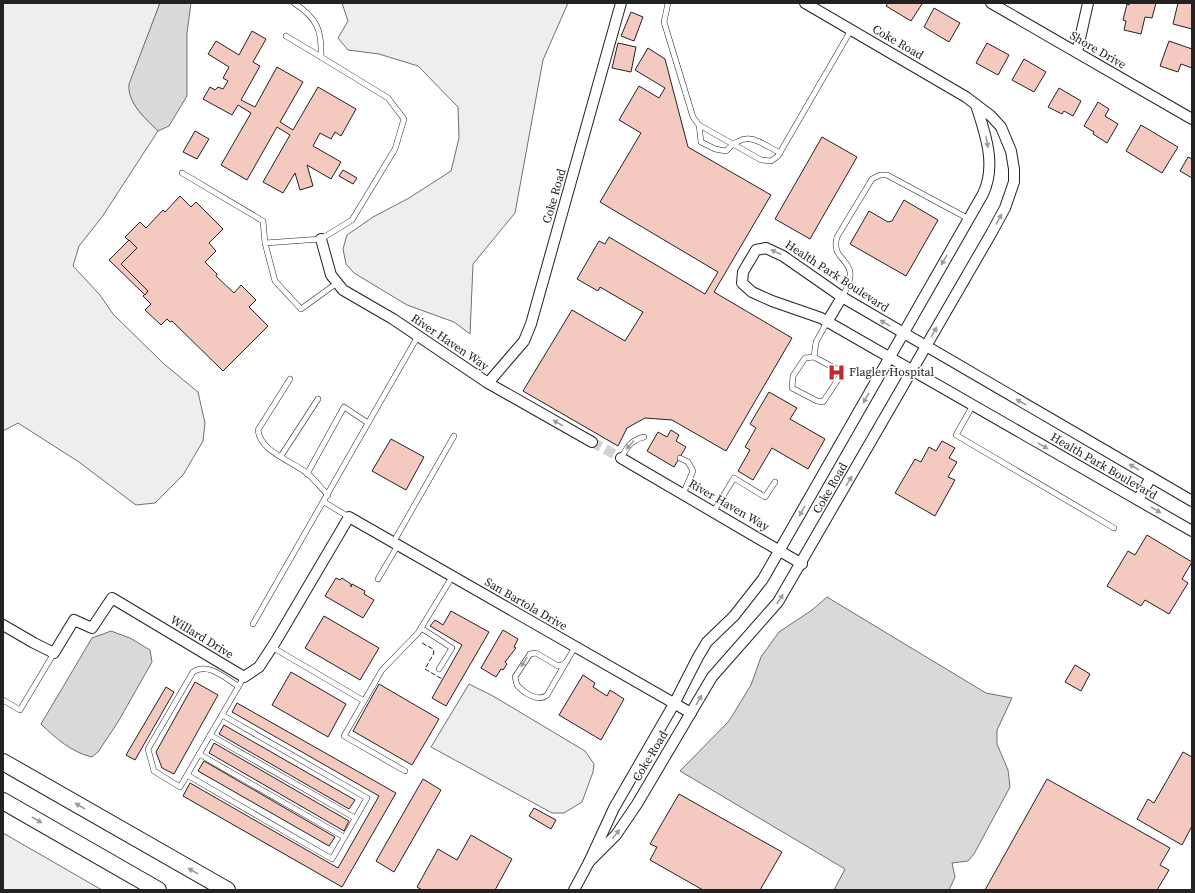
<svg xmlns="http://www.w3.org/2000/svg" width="1195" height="893" viewBox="0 0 1195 893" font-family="'Source Serif 4',serif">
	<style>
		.green { fill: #eee; stroke: #6f6f6f }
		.water { fill: #d9d9d9; stroke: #6f6f6f }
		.building { fill: #f3c9c0; stroke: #222 }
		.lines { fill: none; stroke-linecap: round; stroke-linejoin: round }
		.minor-tunnel { stroke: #d3d3d3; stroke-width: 10; stroke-dasharray: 10 5; stroke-linecap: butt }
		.service-casing { stroke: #222; stroke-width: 6 }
		.minor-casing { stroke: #222; stroke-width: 12 }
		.primary-casing { stroke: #222; stroke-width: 18 }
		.service { stroke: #fff; stroke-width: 5 }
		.minor { stroke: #fff; stroke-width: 10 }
		.primary { stroke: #fff; stroke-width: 16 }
		.fence { stroke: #222; stroke-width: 1; stroke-dasharray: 5 2; stroke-linecap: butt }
		.oneway { fill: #9c9c9c }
		.labels { text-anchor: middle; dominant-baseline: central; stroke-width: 3; stroke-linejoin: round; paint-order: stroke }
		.street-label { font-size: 12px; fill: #222; stroke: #fff }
		.poi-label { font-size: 12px; fill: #222; stroke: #fff; text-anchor: start }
	</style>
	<rect width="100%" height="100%" fill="#fff"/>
	<g class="green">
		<path d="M3 3H160L130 84C127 103 146 119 158 131L102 217 79 246 73 266 100 295 113 314 164 364 198 392 205 423 203 441 183 475 155 503 136 505 79 462 18 423 3 431Z"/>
		<polygon points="342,3 568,3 543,60 515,213 473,264 470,334 454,322 407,305 354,273 346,264 343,249 347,235 373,217 409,198 451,171 459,138 458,107 418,66 379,54 348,50 338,38 348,21"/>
		<polygon points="469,684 493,696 585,751 594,764 593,772 582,802 564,813 552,813 431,747"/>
		<polygon points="3,833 102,890 3,890"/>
	</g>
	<g class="water">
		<path d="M160 3H191L187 33V96L169 126 158 131C146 119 127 103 129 84Z"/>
		<polygon points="827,597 986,693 1012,698 997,730 997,744 1008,770 1010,787 974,854 968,861 952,863 955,877 949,890 834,890 845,869 680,771 729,721 751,685 761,657 779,632 812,610"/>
		<path d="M111 631 130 638 150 650 152 662 118 722 98 752 92 757C73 753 55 738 41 724L92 638Z"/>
	</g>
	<g class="building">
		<polygon points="888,3 920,3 922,4 911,21 886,6"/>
		<polygon points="1130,3 1156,3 1152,18 1145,17 1141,34 1124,30 1126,21 1123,20 1127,4 1129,5"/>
		<polygon points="1178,3 1192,3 1192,29 1173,24"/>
		<polygon points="934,8 960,23 949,42 924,27"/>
		<polygon points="631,12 643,17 634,41 621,36"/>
		<polygon points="252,31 266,39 253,62 260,66 241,100 255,107 277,67 303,82 280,122 293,130 318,87 356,109 341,136 335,132 331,139 320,133 313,146 341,162 331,179 307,165 313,186 300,190 295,173 283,193 263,182 290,135 277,127 247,180 221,165 251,113 238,105 232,115 203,99 210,87 215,90 218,87 223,89 228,81 223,78 229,67 208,54 216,41 239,55"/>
		<polygon points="1169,41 1192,49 1192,68 1181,64 1178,72 1160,66"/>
		<polygon points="618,43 636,47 631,72 612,68"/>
		<polygon points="987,43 1009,55 998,75 976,63"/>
		<polygon points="648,48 665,59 688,147 771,195 714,292 792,338 726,451 672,420 645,418 627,428 618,446 523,391 572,310 625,341 643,312 600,287 598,291 577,279 599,241 605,244 609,237 705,294 718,272 600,202 641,133 619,120 639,86 659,98 665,88 635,70"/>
		<polygon points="1024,59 1046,72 1034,92 1012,80"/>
		<polygon points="1059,88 1081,101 1073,116 1064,111 1062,114 1048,107"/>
		<polygon points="1098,102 1109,109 1105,116 1118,124 1107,143 1093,134 1094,132 1084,126"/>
		<polygon points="1141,125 1178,147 1162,173 1126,151"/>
		<polygon points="195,131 209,139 197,159 183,152"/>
		<polygon points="822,137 857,157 810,239 775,219"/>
		<polygon points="1188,157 1192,159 1192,178 1180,171"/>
		<polygon points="343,170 357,178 353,184 339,176"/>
		<polygon points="180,196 191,207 196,202 223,229 209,243 216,251 205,262 217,274 216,276 234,293 241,285 256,300 249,307 268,326 223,371 172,321 170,322 167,319 161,325 145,310 151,304 143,296 148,291 121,264 137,248 125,237 140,222 146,228 163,210 165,212"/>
		<polygon points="904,200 938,220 906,276 850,244 869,211 888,222 892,221"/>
		<polygon points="129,240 137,248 121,264 148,291 145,295 109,260"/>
		<polygon points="769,392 797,408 790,419 825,439 808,469 772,448 753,480 738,471 750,450 745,447 756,428 750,424"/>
		<polygon points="671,430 679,435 676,441 686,447 674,467 647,451 658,432 667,437"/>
		<polygon points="391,439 424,457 406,490 372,471"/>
		<polygon points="942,441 955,448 949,458 957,462 948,477 955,480 935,516 895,493 915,459 921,462 929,447 936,451"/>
		<polygon points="1147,535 1192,562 1182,579 1188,583 1169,614 1145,600 1141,606 1107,586 1128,551 1135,555"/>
		<polygon points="336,578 340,580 342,578 351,584 351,587 352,584 365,591 364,594 374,600 363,618 325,596"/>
		<polygon points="451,611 489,632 446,706 432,698 462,645 430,626 435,620 443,625"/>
		<polygon points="324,616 379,648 360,680 305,648"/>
		<polygon points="503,630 518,639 514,647 516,648 505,662 507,664 503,670 501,669 496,677 481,668"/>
		<polygon points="1075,665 1090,674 1081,691 1065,682"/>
		<polygon points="291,672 346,704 328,737 272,705"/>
		<polygon points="583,675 595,683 593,687 607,696 610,690 624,699 601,740 559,715"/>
		<polygon points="195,682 218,695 174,774 162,768 156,752"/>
		<polygon points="379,684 439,719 412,765 353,731"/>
		<polygon points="166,687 174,692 135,760 126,755"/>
		<polygon points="237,703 396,793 342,887 183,796 190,783 338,868 379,796 232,712"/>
		<polygon points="224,725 355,800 349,809 219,734"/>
		<polygon points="214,743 349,821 344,831 209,753"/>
		<polygon points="1183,752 1192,757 1192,826 1182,845 1137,819 1148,799 1154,803"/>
		<polygon points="204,761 335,837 329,846 198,771"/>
		<polygon points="423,779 441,790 394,872 376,861"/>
		<polygon points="1047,779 1170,848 1160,865 1169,870 1157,890 985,890"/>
		<polygon points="679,794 782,852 760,890 703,890 650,860 657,847 650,844"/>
		<polygon points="534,808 556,820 551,829 529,816"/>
		<polygon points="471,835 512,859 495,890 422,890 417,887 438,849 457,860"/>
	</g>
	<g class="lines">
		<polyline class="minor-tunnel" points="592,442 621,458"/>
		<defs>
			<g id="service">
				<path d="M294 3C317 18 322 30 321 57L388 98 404 119 395 149 352 220 321 239 265 243 275 281 301 309 337 283"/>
				<polyline points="668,3 664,22 693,117 699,125 761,160 771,161 778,156 851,30"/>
				<polyline points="286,36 321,57"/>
				<path d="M699 125 701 142 715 149 726 151C747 129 757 141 780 153"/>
				<polyline points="182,173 263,221 265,243"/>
				<path d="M842 297C866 257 829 265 837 237L872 179 880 175H887L969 219"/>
				<polyline points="814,357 805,358 793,376 792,388 817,401 823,402 839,378 840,371 814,357 816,342 827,322"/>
				<path d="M290 379 258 430C260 452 293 461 308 474 315 480 321 488 328 495"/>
				<polyline points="973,405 956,435 1114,528"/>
				<polyline points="281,456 318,399"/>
				<path d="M621 458C627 447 631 440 644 437"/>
				<polyline points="680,458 688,462 693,471 683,494"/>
				<polyline points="307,474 344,407 368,423"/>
				<polyline points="324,502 349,517"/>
				<polyline points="714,511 734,478 765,497 775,482"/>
				<polyline points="393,543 454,436"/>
				<polyline points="378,579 398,545"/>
				<polyline points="253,624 418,336"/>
				<polyline points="421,628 452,648 439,669"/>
				<polyline points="272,647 364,701"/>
				<path d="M567 661 562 665 558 666 536 653 530 654 515 677 517 685C523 692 538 703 547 695L575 647"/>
				<path d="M238 686C225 678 208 662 193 672L148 749 154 771 180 787 244 677"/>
				<polyline points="3,700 20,710 54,653"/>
				<polyline points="210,735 355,818"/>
				<polyline points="199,754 344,837"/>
				<polyline points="405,771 344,736 382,670 418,633 452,577"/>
				<polyline points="187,775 332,859 367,798 222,715"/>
			</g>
			<g id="minor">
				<polyline points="991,3 1192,119"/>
				<polyline points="1077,52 1088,3"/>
				<polyline points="321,239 331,275 343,290 393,319 488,383 592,442"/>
				<polyline points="827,322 842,297"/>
				<polyline points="488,383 524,341 531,324 621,3"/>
				<polyline points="621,458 802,564"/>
				<polyline points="1138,500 1151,477"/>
				<polyline points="1192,501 842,297 783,256 766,248 756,250 743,272 742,283 752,292 772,301 821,318 1192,531"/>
				<polyline points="3,625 34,643 54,653 74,620 92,628 112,598 244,677 259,667 276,641 349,517 691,713"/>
				<polyline points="589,862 616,835 637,804 712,677 778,602 992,232 1005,208 1014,182 1014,169 1011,151 1001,127 991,116 966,97 805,3"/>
				<path d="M574 890 589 862 614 808 674 704 698 657 707 642 734 616 763 579 983 194C997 165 985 133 976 105"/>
			</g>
			<g id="primary">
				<polyline points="3,762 227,890"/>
				<polyline points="3,801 158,890"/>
			</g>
		</defs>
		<use href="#service" class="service-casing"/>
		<use href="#minor" class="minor-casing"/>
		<use href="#primary" class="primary-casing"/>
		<use href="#service" class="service"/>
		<use href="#minor" class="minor"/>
		<use href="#primary" class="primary"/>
		<polyline class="fence" points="422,643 433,649 434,653 425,669 442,679"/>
	</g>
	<defs><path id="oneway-solid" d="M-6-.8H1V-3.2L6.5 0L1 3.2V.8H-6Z"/></defs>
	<g class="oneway">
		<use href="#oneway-solid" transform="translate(987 142) rotate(80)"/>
		<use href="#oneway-solid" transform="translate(999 219) rotate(-61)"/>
		<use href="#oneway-solid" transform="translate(776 252) rotate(-156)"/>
		<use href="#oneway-solid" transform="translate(944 260) rotate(120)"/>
		<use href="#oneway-solid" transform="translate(885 323) rotate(-149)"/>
		<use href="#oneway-solid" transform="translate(934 332) rotate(-60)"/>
		<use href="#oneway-solid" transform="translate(866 398) rotate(120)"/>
		<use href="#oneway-solid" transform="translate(1021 402) rotate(-150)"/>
		<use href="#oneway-solid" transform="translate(558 423) rotate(-151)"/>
		<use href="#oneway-solid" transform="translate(630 445) rotate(132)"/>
		<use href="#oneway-solid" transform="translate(1043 446) rotate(30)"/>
		<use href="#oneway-solid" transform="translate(1134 467) rotate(-150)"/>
		<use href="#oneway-solid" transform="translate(849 481) rotate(-60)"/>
		<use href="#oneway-solid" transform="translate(1156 510) rotate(30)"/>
		<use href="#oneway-solid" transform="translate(802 511) rotate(120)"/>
		<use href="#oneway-solid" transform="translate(780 599) rotate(-57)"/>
		<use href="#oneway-solid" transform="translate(524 662) rotate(123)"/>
		<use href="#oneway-solid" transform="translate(699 700) rotate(-60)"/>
		<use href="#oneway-solid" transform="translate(80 806) rotate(-150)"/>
		<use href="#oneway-solid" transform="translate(37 820) rotate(30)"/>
		<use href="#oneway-solid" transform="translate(616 834) rotate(-51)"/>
		<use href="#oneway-solid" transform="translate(193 871) rotate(-150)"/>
	</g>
	<defs>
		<symbol id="hospital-bare" viewBox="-9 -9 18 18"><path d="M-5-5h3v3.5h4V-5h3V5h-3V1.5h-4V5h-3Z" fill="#c62828" stroke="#fff" stroke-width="2.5" paint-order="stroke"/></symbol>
	</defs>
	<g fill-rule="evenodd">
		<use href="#hospital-bare" x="824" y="360" width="25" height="25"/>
	</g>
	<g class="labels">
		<g class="street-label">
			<text transform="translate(898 42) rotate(30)">Coke Road</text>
			<text transform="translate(1098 50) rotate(30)">Shore Drive</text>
			<text transform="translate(554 196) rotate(-74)">Coke Road</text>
			<text transform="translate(837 276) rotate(33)">Health Park Boulevard</text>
			<text transform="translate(450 342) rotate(34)">River Haven Way</text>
			<text transform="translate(1104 466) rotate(30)">Health Park Boulevard</text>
			<text transform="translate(830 488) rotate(-60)">Coke Road</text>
			<text transform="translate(729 505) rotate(30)">River Haven Way</text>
			<text transform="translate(526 604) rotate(30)">San Bartola Drive</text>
			<text transform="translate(202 637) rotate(31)">Willard Drive</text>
			<text transform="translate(650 756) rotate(-59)">Coke Road</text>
		</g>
		<g class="poi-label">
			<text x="849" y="372">Flagler Hospital</text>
		</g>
	</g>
	<rect width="1195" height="893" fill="none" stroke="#222222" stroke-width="8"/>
</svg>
